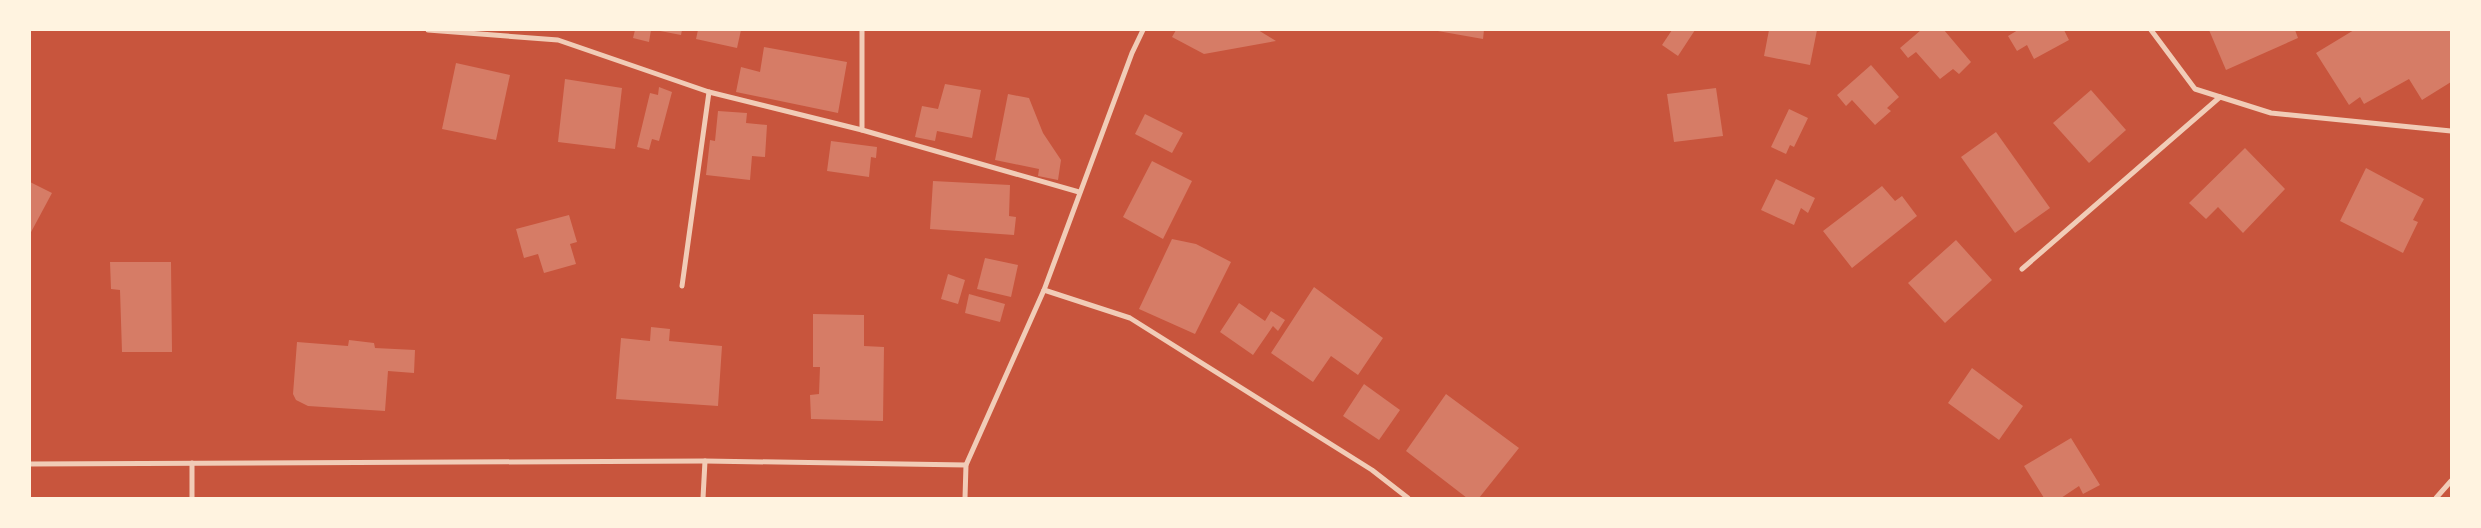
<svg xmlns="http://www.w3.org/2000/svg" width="2481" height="528" viewBox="0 0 2481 528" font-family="'Fira Sans Condensed',sans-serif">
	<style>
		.building { fill: #d67c66 }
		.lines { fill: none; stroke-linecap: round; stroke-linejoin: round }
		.minor { stroke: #f1ccb7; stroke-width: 5 }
	</style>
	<rect width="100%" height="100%" fill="#c8553d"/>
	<g class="building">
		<polygon points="635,30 651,30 649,42 633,38"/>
		<polygon points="655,30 682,30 681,35"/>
		<polygon points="698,30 741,30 737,48 696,39"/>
		<polygon points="1176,30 1258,30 1276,41 1204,54 1172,37"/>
		<polygon points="1432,30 1484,30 1483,39"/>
		<polygon points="1672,30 1695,30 1678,56 1662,45"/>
		<polygon points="1769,30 1817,30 1810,65 1764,56"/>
		<polygon points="1921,30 1944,30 1971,62 1959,74 1953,69 1940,79 1916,52 1908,58 1900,48"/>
		<polygon points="2018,30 2064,30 2069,40 2034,59 2027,45 2017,51 2008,36"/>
		<polygon points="2209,30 2295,30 2298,38 2226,70"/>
		<polygon points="2354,30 2451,30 2451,82 2422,100 2409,79 2364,104 2360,97 2349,105 2316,53"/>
		<polygon points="764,47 847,62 838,113 736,92 741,67 760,72"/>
		<polygon points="456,63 510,75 496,140 442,129"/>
		<polygon points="1871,65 1899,97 1887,108 1891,111 1875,125 1852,100 1846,106 1837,95"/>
		<polygon points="565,79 622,88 615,149 558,142"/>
		<polygon points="945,84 981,90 972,138 937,131 935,141 915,137 922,106 938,109"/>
		<polygon points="659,87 672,92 659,141 652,139 649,150 637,147 650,93 658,95"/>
		<polygon points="1716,88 1723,136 1674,142 1667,94"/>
		<polygon points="2091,90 2126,130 2089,163 2053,123"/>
		<polygon points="1008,94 1029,98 1043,133 1061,160 1058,180 1038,176 1039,169 995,160"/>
		<polygon points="1789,109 1808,118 1794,147 1790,145 1786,154 1771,147"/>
		<polygon points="718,111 747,113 746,123 767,125 765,157 752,156 750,180 706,175 710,140 715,141"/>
		<polygon points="1145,114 1183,133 1172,153 1135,134"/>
		<polygon points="1996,132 2050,208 2015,233 1961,157"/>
		<polygon points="831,141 877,147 876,158 871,157 869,177 827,171"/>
		<polygon points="2245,148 2285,189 2243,233 2218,207 2206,219 2189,203"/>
		<polygon points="1152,161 1192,181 1163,239 1123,217"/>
		<polygon points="2366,168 2424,199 2413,220 2418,222 2403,253 2340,221"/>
		<polygon points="1776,179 1815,198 1808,213 1801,208 1794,225 1761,210"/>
		<polygon points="933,181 1010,185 1009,216 1016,217 1014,235 930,229"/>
		<polygon points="30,182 52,193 30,234"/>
		<polygon points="1882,186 1895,201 1902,196 1917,216 1852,268 1823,231"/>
		<polygon points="569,215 577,242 570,244 576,264 544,273 538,254 524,258 516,229"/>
		<polygon points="1172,239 1196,244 1231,262 1195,334 1139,309"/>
		<polygon points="1956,240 1992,280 1945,323 1908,283"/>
		<polygon points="985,258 1018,265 1011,297 977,289"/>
		<polygon points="110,262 171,262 172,352 122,352 120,290 111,289"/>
		<polygon points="948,274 965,280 958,304 941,299"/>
		<polygon points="1314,287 1383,338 1358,375 1331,356 1313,382 1271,353"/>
		<polygon points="969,294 1005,304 1000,322 965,313"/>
		<polygon points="1239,303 1265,321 1271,311 1285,320 1278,331 1273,326 1253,355 1220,332"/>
		<polygon points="813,314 864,315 864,346 884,347 883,421 811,419 810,395 819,394 820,367 813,367"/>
		<polygon points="651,327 670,329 669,341 722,346 718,406 616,399 621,338 650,341"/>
		<polygon points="349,340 374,343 375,348 415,350 414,373 388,371 385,411 308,406 296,400 293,394 297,342 348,346"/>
		<polygon points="1972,368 2023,406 1999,440 1948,403"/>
		<polygon points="1364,384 1400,410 1379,440 1343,416"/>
		<polygon points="1446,394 1519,448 1479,498 1467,498 1406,451"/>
		<polygon points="2071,438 2100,485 2083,494 2079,486 2061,498 2044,498 2024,466"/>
	</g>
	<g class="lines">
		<g class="minor">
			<polyline points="428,30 558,40 709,92 862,130 1079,192"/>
			<polyline points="2151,30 2195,89 2271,113 2451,131"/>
			<polyline points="862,130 862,30"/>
			<polyline points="2022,269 2220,97"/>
			<polyline points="682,286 709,92"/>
			<polyline points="1044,290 1130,318 1372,470 1408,498"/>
			<polyline points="192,463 192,498"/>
			<polyline points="30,464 705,461 966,465"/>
			<polyline points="703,498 705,461"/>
			<polyline points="965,498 966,465 1044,290 1132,53 1143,30"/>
			<polyline points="2436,498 2451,481"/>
		</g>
	</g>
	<rect width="2481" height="528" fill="none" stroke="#fff3e0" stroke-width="62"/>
</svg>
